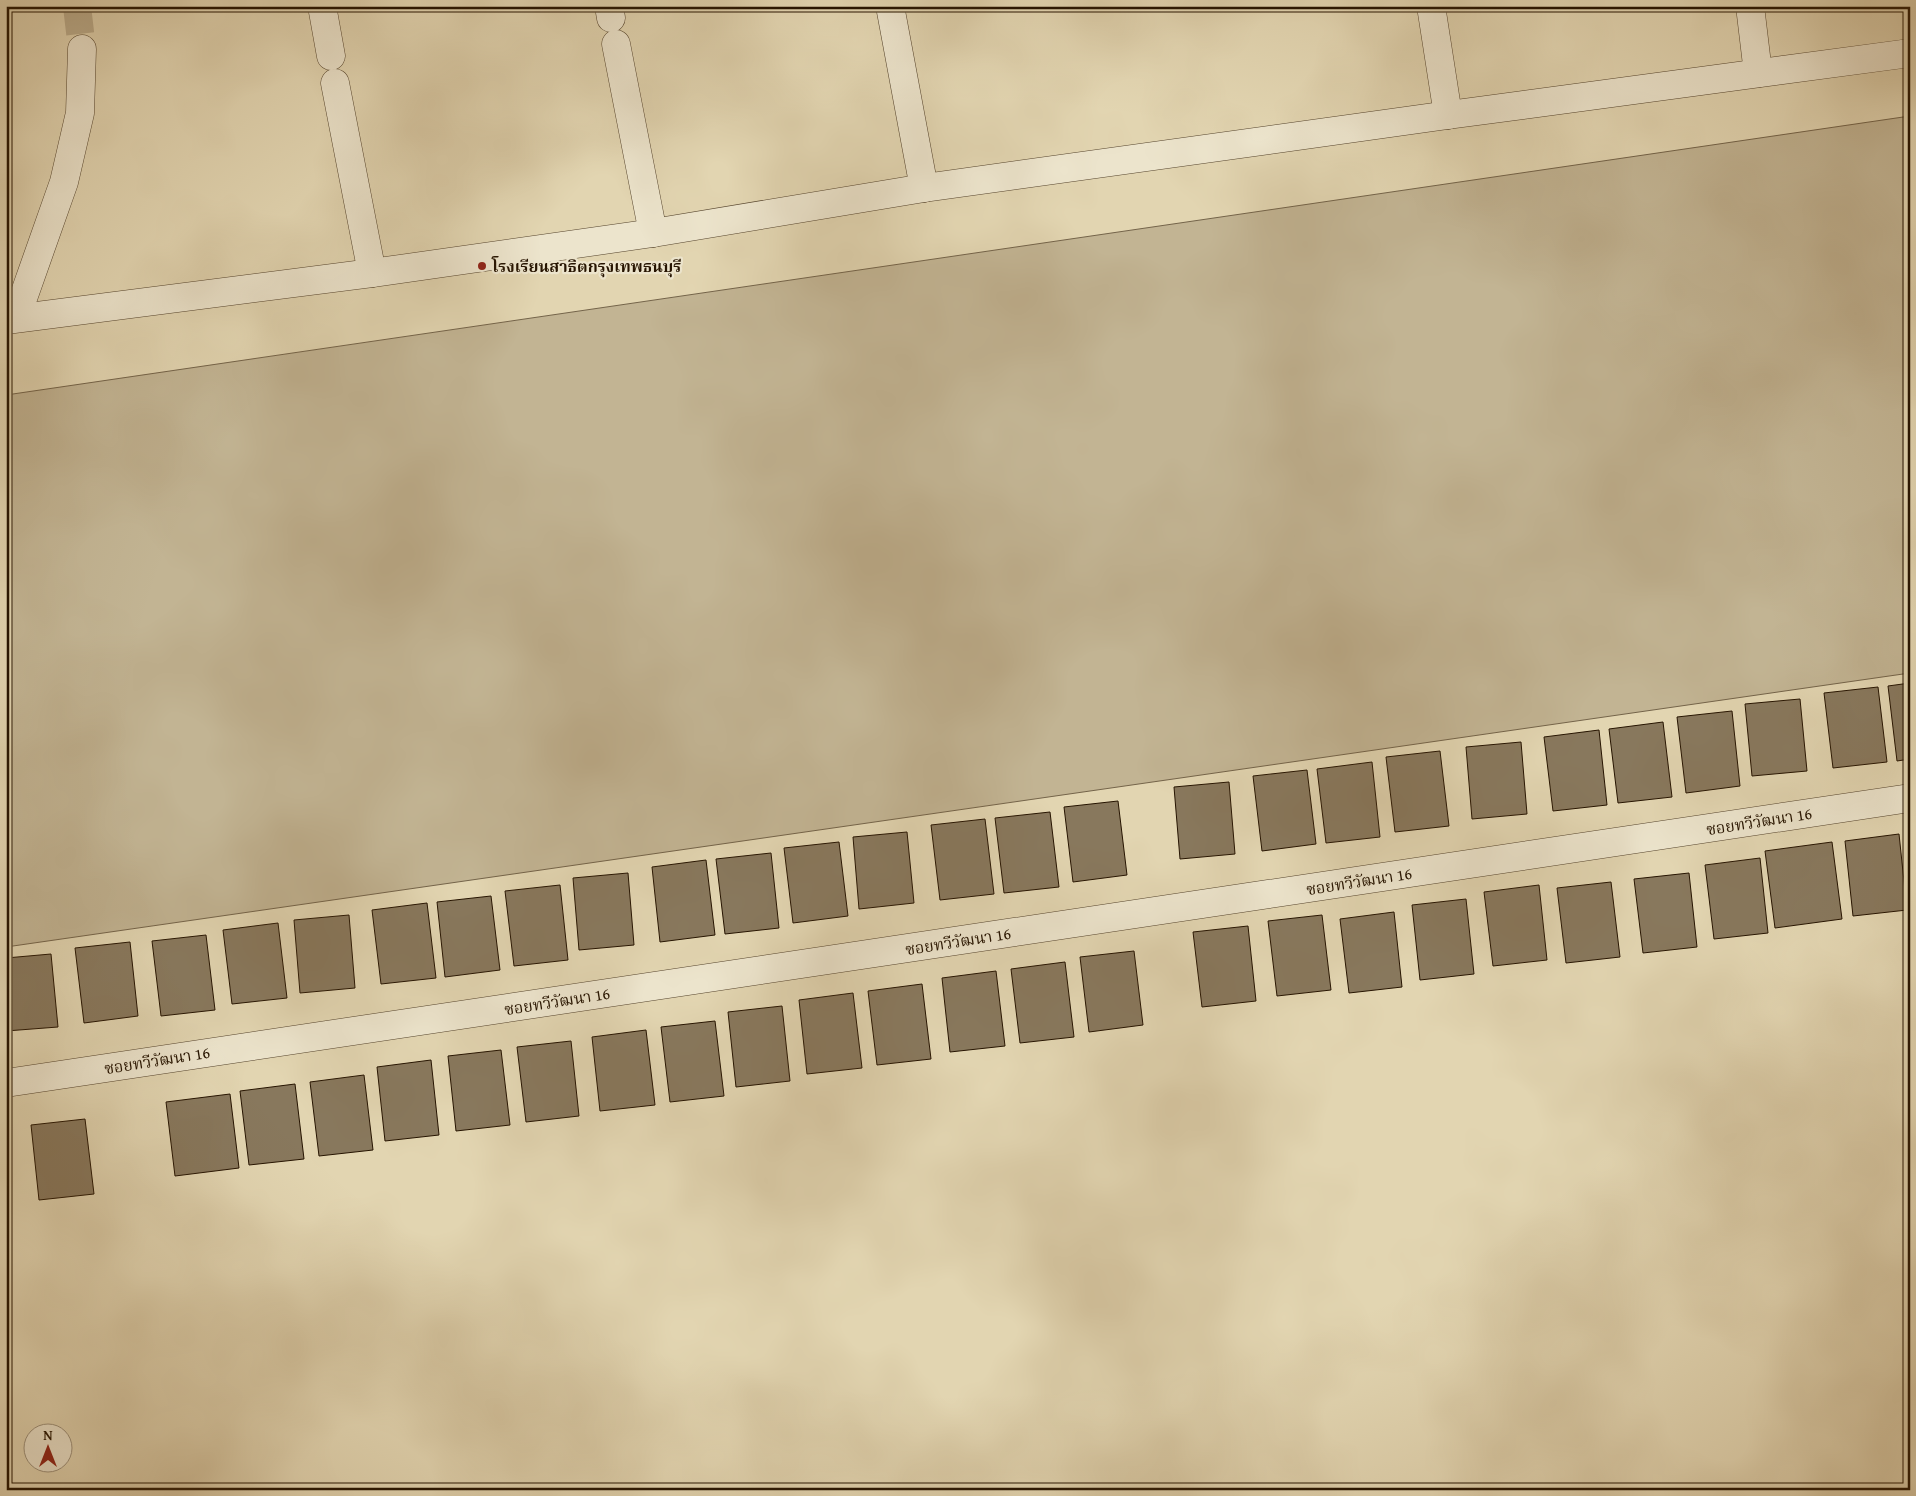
<svg xmlns="http://www.w3.org/2000/svg" width="1916" height="1496" viewBox="0 0 1916 1496" font-family="'Gentium Book Plus','Noto Serif Thai',serif">
	<style>
		.green { fill: #c2b493; stroke: #74644a }
		.building { fill: #88785d; stroke: #261401 }
		.lines { fill: none; stroke-linecap: round; stroke-linejoin: round }
		.minor-tunnel { stroke: #bcae8e; stroke-width: 28; stroke-dasharray: 28 14; stroke-linecap: butt }
		.minor-casing { stroke: #55442d; stroke-width: 29 }
		.minor { stroke: #ece4cc; stroke-width: 28 }
		.poi-dot { fill: #8f2418; stroke: #ece4cc; stroke-width: 2 }
		.labels { text-anchor: middle; dominant-baseline: central; stroke-width: 4.5; stroke-linejoin: round; paint-order: stroke }
		.poi-label { font-size: 16px; font-weight: bold; fill: #261401; stroke: #ece4cc; text-anchor: start }
		.street-label { font-size: 16px; fill: #261401; stroke: #ece4cc }
	</style>
	<rect width="100%" height="100%" fill="#e2d5b1"/>
	<filter id="stains"><feTurbulence type="fractalNoise" baseFrequency=".004" numOctaves="4"/><feColorMatrix values="0 0 0 0 .2 0 0 0 0 .09 0 0 0 0 .02 0 0 0 .5 -.17"/></filter>
	<radialGradient id="worn" r=".72"><stop offset=".6" stop-color="#630" stop-opacity="0"/><stop offset="1" stop-color="#630" stop-opacity=".3"/></radialGradient>
	<polygon class="green" points="1910,116 1910,673 6,947 6,395"/>
	<g class="building">
		<polygon points="1910,683 1910,759 1897,761 1888,686"/>
		<polygon points="1878,687 1887,762 1833,768 1824,693"/>
		<polygon points="1800,699 1807,771 1752,776 1745,704"/>
		<polygon points="1732,711 1740,786 1686,793 1677,717"/>
		<polygon points="1663,722 1672,797 1618,803 1609,729"/>
		<polygon points="1599,730 1607,805 1553,811 1544,737"/>
		<polygon points="1521,742 1527,814 1472,819 1466,747"/>
		<polygon points="1440,751 1449,826 1395,832 1386,757"/>
		<polygon points="1372,762 1380,837 1326,843 1317,769"/>
		<polygon points="1307,770 1316,844 1262,851 1253,776"/>
		<polygon points="1229,782 1235,854 1180,859 1174,787"/>
		<polygon points="1118,801 1127,875 1073,882 1064,807"/>
		<polygon points="1050,812 1059,887 1004,893 995,818"/>
		<polygon points="985,819 994,894 940,900 931,825"/>
		<polygon points="907,832 914,903 859,909 853,837"/>
		<polygon points="1899,834 1907,910 1853,916 1845,841"/>
		<polygon points="839,842 848,916 793,923 784,848"/>
		<polygon points="1832,842 1842,919 1775,928 1765,851"/>
		<polygon points="771,853 779,928 725,934 716,859"/>
		<polygon points="1760,858 1768,933 1714,939 1705,865"/>
		<polygon points="706,860 715,935 660,942 652,867"/>
		<polygon points="628,873 634,945 579,950 573,878"/>
		<polygon points="1689,873 1697,947 1643,953 1634,879"/>
		<polygon points="1611,882 1620,957 1566,963 1557,888"/>
		<polygon points="560,885 568,960 514,966 505,891"/>
		<polygon points="1539,885 1547,960 1493,966 1484,892"/>
		<polygon points="491,896 500,970 445,977 437,902"/>
		<polygon points="1466,899 1474,974 1420,980 1412,905"/>
		<polygon points="427,903 436,978 381,984 372,910"/>
		<polygon points="1394,912 1402,987 1349,993 1340,919"/>
		<polygon points="349,915 355,988 300,993 294,920"/>
		<polygon points="1322,915 1331,990 1277,996 1268,921"/>
		<polygon points="278,923 287,998 232,1004 223,930"/>
		<polygon points="1248,926 1256,1001 1202,1007 1193,932"/>
		<polygon points="206,935 215,1010 161,1016 152,941"/>
		<polygon points="130,942 138,1016 84,1023 75,948"/>
		<polygon points="1134,951 1143,1025 1089,1032 1080,957"/>
		<polygon points="51,954 58,1027 6,1031 6,958"/>
		<polygon points="1065,962 1074,1037 1020,1043 1011,969"/>
		<polygon points="996,971 1005,1046 950,1052 942,978"/>
		<polygon points="922,984 931,1059 877,1065 868,991"/>
		<polygon points="853,993 862,1068 807,1074 799,1000"/>
		<polygon points="782,1006 790,1081 736,1087 728,1012"/>
		<polygon points="715,1021 724,1096 670,1102 661,1027"/>
		<polygon points="646,1030 655,1105 600,1111 592,1037"/>
		<polygon points="571,1041 579,1116 526,1122 517,1047"/>
		<polygon points="501,1050 510,1125 456,1131 448,1056"/>
		<polygon points="431,1060 439,1135 385,1141 377,1067"/>
		<polygon points="364,1075 373,1150 319,1156 310,1082"/>
		<polygon points="295,1084 304,1159 249,1165 240,1091"/>
		<polygon points="230,1094 239,1168 175,1176 166,1102"/>
		<polygon points="85,1119 94,1194 39,1200 31,1125"/>
		<polygon points="6,1162 11,1206 6,1207"/>
	</g>
	<g class="lines">
		<polyline class="minor-tunnel" points="77,6 82,49"/>
		<defs>
			<g id="minor">
				<polyline points="322,6 331,56"/>
				<polyline points="609,6 611,18"/>
				<polyline points="890,6 924,188"/>
				<polyline points="1431,6 1448,115"/>
				<polyline points="1750,6 1758,73"/>
				<polyline points="616,44 653,233"/>
				<polyline points="335,83 372,273"/>
				<polyline points="16,318 64,182 80,113 82,49"/>
				<polyline points="6,320 372,273 653,233 924,188 1448,115 1910,53"/>
				<polyline points="6,1083 1910,798"/>
			</g>
		</defs>
		<use href="#minor" class="minor-casing"/>
		<use href="#minor" class="minor"/>
	</g>
	<circle class="poi-dot" cx="482" cy="266" r="5"/>
	<g class="labels">
		<g class="poi-label">
			<text x="492" y="266">โรงเรียนสาธิตกรุงเทพธนบุรี</text>
		</g>
		<g class="street-label">
			<text transform="translate(1759 821) rotate(-9)">ซอยทวีวัฒนา 16</text>
			<text transform="translate(1359 881) rotate(-9)">ซอยทวีวัฒนา 16</text>
			<text transform="translate(958 941) rotate(-9)">ซอยทวีวัฒนา 16</text>
			<text transform="translate(557 1001) rotate(-9)">ซอยทวีวัฒนา 16</text>
			<text transform="translate(157 1060) rotate(-9)">ซอยทวีวัฒนา 16</text>
		</g>
	</g>
	<rect width="1916" height="1496" fill="none" stroke="#e2d5b1" stroke-width="25"/>
	<rect x="8" y="8" width="1901" height="1481" fill="none" stroke="#261401" stroke-width="2.5"/>
	<rect x="12" y="12" width="1891" height="1471" fill="none" stroke="#261401"/>
	<g transform="translate(48 1448)"><circle r="24" fill="#ece4cc" stroke="#9d917b"/>
	<path d="M0-4L9 19L0 12L-9 19Z" fill="#8f2418"/>
	<text y="-8" font-size="14" font-weight="bold" text-anchor="middle" fill="#261401">N</text>
	</g>
	<rect width="100%" height="100%" filter="url(#stains)"/>
	<rect width="100%" height="100%" fill="url(#worn)"/>
</svg>
